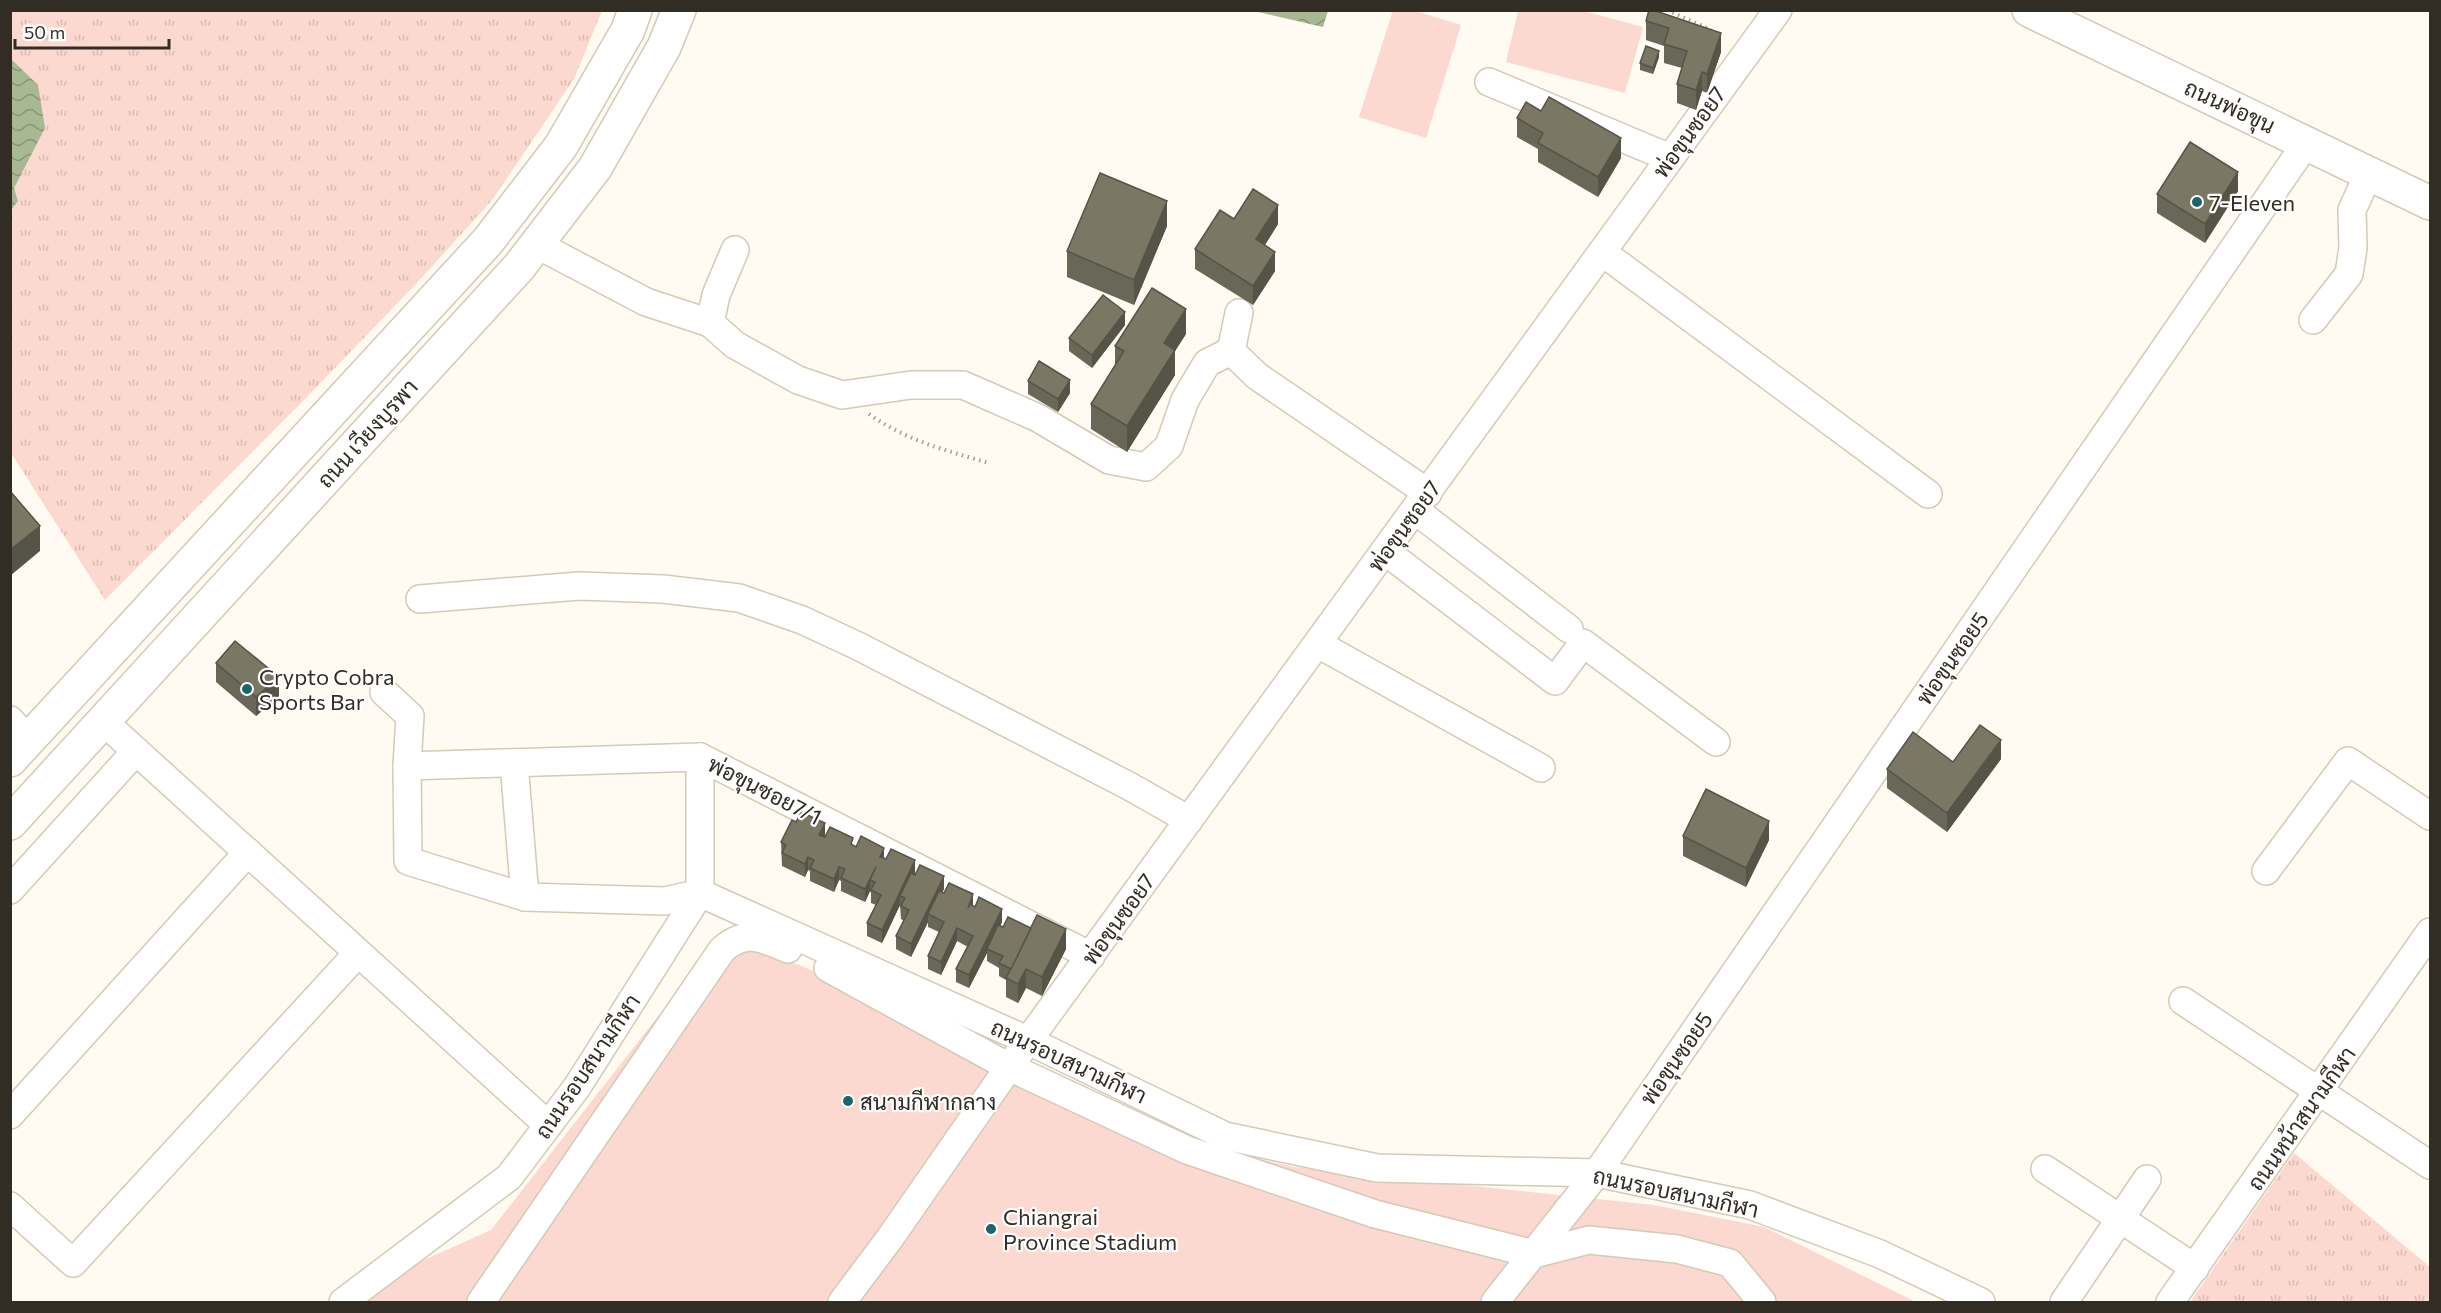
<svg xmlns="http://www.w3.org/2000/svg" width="2441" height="1313" viewBox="0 0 2441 1313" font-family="Commissioner,Sarabun,sans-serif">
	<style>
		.grass { fill: url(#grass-tufts) }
		.garden { fill: #fcd9d0 }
		.water { fill: url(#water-waves) }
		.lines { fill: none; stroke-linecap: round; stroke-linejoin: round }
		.minor-casing { stroke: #d5c9b7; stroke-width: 30 }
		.major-casing { stroke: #d5c9b7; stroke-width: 36 }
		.path { stroke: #a29e96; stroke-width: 4; stroke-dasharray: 1.5 4.5; stroke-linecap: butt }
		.minor { stroke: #fff; stroke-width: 27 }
		.major { stroke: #fff; stroke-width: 33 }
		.wall { fill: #696757 }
		.shaded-wall { fill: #555447 }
		.building { fill: #7a7865; stroke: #555447; stroke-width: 1.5 }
		.poi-dot { fill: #196768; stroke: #fff; stroke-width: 2 }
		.labels { text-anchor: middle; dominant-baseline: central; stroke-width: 4.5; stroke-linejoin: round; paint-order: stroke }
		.street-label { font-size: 22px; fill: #312d25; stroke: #fff }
		.poi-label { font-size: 22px; fill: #312d25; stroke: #fff; text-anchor: start }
	</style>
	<defs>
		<pattern id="grass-tufts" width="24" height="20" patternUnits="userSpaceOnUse" patternTransform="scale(1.5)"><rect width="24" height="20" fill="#fcd9d0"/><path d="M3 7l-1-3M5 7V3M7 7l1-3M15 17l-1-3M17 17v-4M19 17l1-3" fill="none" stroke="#d8bbb2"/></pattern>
		<pattern id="water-waves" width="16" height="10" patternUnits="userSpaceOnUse" patternTransform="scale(1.5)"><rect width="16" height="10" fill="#a8b892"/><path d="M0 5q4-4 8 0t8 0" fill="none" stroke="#899677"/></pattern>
	</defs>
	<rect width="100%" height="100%" fill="#fffaf2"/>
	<g class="grass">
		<polygon points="11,11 602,11 574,79 493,199 416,284 306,398 105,600 11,453"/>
		<polygon points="2294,1153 2430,1267 2430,1302 2190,1302"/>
	</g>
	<g class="garden">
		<polygon points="1393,10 1416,11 1461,25 1426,138 1359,117"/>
		<polygon points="1518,11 1584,11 1643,27 1625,93 1506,62"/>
		<polygon points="723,933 1020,1058 1187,1143 1295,1167 1654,1205 1764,1227 1916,1302 364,1302 397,1272 491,1230"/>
	</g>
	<g class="water">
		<polygon points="1328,11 1323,27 1254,11 1328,10"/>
		<polygon points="11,59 38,85 45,128 14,188 18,201 11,210"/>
	</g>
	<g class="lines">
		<defs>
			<g id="minor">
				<polyline points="1489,82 1670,158"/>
				<polyline points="536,244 646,302 710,323 735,345 798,380 842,395 911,385 963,385 1038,418 1109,460 1146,467 1169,446 1185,400 1207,363 1231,351"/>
				<polyline points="1602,252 1928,494"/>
				<polyline points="2313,320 2349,274 2353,248 2352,210 2369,173"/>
				<polyline points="710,323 716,295 735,250"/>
				<polyline points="1231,351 1257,376 1428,493"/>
				<polyline points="1231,351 1239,313"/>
				<polyline points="1415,510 1569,629"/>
				<polyline points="1385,551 1555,681 1583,643 1716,742"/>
				<polyline points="420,599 579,586 663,589 739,598 802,620 858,646 1129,786 1189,820"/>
				<polyline points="1318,644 1541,768"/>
				<polyline points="384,692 410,716 407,766 408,861 525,897 665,901 700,893 700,757"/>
				<polyline points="10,720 29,740"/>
				<polyline points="103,721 548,1125"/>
				<polyline points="514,763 525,897"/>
				<polyline points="407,766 700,757 1091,956"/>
				<polyline points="2266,871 2348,761 2430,816"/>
				<polyline points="10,890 136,751"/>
				<polyline points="828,968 1009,1067 1187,1150 1375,1214 1534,1254 1589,1240 1677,1249 1730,1263 1762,1302"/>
				<polyline points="2183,1001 2430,1165"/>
				<polyline points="10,1115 248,852"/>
				<polyline points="2045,1169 2195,1268"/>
				<polyline points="10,1206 73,1263 358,953"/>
				<polyline points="343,1302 509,1177 577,1087 700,893 1029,1041 1225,1136 1377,1168 1597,1173 1750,1205 1880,1254 1981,1302"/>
				<path d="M481 1302 722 950C745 929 762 938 788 949"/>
				<polyline points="842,1302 890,1238 1009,1067 1778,10"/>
				<polyline points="1495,1302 1597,1173 2307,142"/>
				<polyline points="2064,1302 2147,1179"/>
				<polyline points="2170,1302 2430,932"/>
			</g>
			<g id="major">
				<polyline points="2029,10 2430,203"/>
				<polyline points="10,760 488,241 561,146 628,30 635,10"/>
				<polyline points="10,823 519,267 595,168 664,47 679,10"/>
			</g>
		</defs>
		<use href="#minor" class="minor-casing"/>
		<use href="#major" class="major-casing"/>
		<g class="path">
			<polyline points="1667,10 1711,30"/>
			<path d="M869 414C905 440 947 451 989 463"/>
		</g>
		<use href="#minor" class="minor"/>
		<use href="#major" class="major"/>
	</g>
	<g class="wall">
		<polygon points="1649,10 1721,52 1707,93 1702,91 1696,110 1677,103 1677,84 1682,68 1664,63 1664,46 1646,40 1646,21"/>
		<polygon points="1659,57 1653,74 1640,70 1640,63"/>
		<polygon points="1517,118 1621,158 1598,197 1538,162 1538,149 1517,137"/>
		<polygon points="2238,191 2205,243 2157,213 2157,194"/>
		<polygon points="1234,219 1278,224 1265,245 1275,271 1253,305 1195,269 1195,249"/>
		<polygon points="1167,226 1134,305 1067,277 1067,251"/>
		<polygon points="1125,325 1092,368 1069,351 1069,338"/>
		<polygon points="1186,334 1175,351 1175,375 1127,452 1091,429 1091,404 1115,366 1115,346"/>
		<polygon points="1028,381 1070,393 1058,412 1028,394"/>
		<polygon points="216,663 279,696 256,716 216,682"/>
		<polygon points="2001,759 1947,832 1887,788 1887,769 1953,762"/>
		<polygon points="825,836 853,845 915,873 914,875 944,889 942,892 973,906 1002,922 1000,926 1066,949 1042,996 1026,988 1018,1003 1006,997 1006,980 999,976 999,968 987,961 987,953 969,988 956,982 956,969 968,947 957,941 941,975 928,969 928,956 939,932 928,927 928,922 911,957 896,949 896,936 904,921 901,919 900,905 882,943 867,936 867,923 876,905 871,903 871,893 870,891 865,902 841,891 841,881 839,880 834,892 810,881 810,871 808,870 805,877 782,866 781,842"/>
		<polygon points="1683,836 1769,840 1746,887 1683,856"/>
	</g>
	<g class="shaded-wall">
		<polygon points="1721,33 1721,52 1707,93 1707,74"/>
		<polygon points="1659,51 1659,57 1653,74 1653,68"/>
		<polygon points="1702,72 1702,91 1696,110 1696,90"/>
		<polygon points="1621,138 1621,158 1598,197 1598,177"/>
		<polygon points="2238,172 2238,191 2205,243 2205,224"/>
		<polygon points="1167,201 1167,226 1134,305 1134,280"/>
		<polygon points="1278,205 1278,224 1256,259 1256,239"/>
		<polygon points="1275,252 1275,271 1253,305 1253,286"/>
		<polygon points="1186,309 1186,334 1175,351 1175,375 1127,452 1127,426 1164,343"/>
		<polygon points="1125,312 1125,325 1092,368 1092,355"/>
		<polygon points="1070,380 1070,393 1058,412 1058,399"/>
		<polygon points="40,526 40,551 10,576 10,550"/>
		<polygon points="279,677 279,696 256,716 256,697"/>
		<polygon points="2001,740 2001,759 1947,832 1947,813"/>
		<polygon points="1769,821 1769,840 1746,887 1746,868"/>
		<polygon points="825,823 825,836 819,847 819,835"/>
		<polygon points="884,848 884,861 880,857"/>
		<polygon points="808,857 808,870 805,877 805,864"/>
		<polygon points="915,860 915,873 904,898 900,896 900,905 882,943 882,930"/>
		<polygon points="839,867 839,880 834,892 834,879"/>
		<polygon points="876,867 870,880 870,891 865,902 865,889"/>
		<polygon points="944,876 944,889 931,916 928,914 928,922 911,957 911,944"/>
		<polygon points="973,894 973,907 968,908"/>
		<polygon points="1002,909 1002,922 988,949 987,949 987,953 969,988 969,975"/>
		<polygon points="957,928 957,941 941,975 941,962"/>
		<polygon points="1066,929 1066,949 1042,996 1042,977"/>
		<polygon points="1026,969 1026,988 1018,1003 1018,984"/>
	</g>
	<g class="building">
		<polygon points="1649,10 1653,10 1721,33 1707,74 1702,72 1696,90 1677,84 1687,51 1664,44 1669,28 1646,21"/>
		<polygon points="1646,46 1659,51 1653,68 1640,63"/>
		<polygon points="1549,97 1621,138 1598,177 1538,143 1543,133 1517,118 1526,102 1541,111"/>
		<polygon points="2190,142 2238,172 2205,224 2157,194"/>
		<polygon points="1100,173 1167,201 1134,280 1067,251"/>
		<polygon points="1253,189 1278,205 1256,239 1275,252 1253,286 1195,249 1220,210 1234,219"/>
		<polygon points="1152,288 1186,309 1164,343 1175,350 1127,426 1091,404 1124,351 1115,346"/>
		<polygon points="1103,295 1125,312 1092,355 1069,338"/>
		<polygon points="1039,361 1070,380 1058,399 1028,381"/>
		<polygon points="10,491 40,526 10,550"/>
		<polygon points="235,641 279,677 256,697 216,663"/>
		<polygon points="1980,725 2001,740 1947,813 1887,769 1913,732 1953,762"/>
		<polygon points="1706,789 1769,821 1746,868 1683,836"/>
		<polygon points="801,812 825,823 819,835 825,837 830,827 853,838 851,844 856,847 861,836 884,848 880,857 886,859 891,849 915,860 882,930 867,923 881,895 871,890 875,882 870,880 876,867 865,889 841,878 845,869 839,867 834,879 810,868 814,860 808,857 805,864 782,853 786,845 781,842 792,820 796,822"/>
		<polygon points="920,865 944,876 911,944 896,936 909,910 901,906 905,898 900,896 911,873 915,875"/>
		<polygon points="949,883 973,894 968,908 970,904 975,907 979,897 1002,909 969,975 956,969 973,936 957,928 941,962 928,956 944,922 928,914 939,891 944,893"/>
		<polygon points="1037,915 1066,929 1042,977 1026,969 1018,984 1006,978"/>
		<polygon points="1008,917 1031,928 1011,969 999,963 1003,956 987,949 998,925 1003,927"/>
	</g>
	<g class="poi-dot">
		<circle cx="2197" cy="202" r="6"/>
		<circle cx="247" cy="689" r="6"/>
		<circle cx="848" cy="1101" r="6"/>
		<circle cx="991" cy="1229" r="6"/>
	</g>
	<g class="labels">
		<g class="street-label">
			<text transform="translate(2230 106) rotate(25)">ถนนพ่อขุน</text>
			<text transform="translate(1689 132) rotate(-54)">พ่อขุนซอย7</text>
			<text transform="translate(367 433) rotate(-48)">ถนน เวียงบูรพา</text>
			<text transform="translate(1404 526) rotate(-54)">พ่อขุนซอย7</text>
			<text transform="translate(1952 658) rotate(-55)">พ่อขุนซอย5</text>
			<text transform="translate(765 790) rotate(27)">พ่อขุนซอย7/1</text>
			<text transform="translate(1118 919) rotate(-54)">พ่อขุนซอย7</text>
			<text transform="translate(1676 1058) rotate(-55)">พ่อขุนซอย5</text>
			<text transform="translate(1069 1061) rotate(25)">ถนนรอบสนามกีฬา</text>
			<text transform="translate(587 1066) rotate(-56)">ถนนรอบสนามกีฬา</text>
			<text transform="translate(2301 1118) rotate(-55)">ถนนหน้าสนามกีฬา</text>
			<text transform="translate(1676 1192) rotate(12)">ถนนรอบสนามกีฬา</text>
		</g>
		<g class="poi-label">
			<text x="2209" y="202">7-Eleven</text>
			<text x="259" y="676">Crypto Cobra<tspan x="259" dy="25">Sports Bar</tspan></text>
			<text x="860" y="1101">สนามกีฬากลาง</text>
			<text x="1003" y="1216">Chiangrai<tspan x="1003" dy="25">Province Stadium</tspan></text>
		</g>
	</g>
	<rect width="2441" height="1313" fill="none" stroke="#312d25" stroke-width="24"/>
	<path d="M15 39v9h154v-9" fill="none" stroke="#312d25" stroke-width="3"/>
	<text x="24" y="39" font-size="18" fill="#312d25" stroke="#ffffff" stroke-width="4.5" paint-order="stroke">50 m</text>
</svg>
